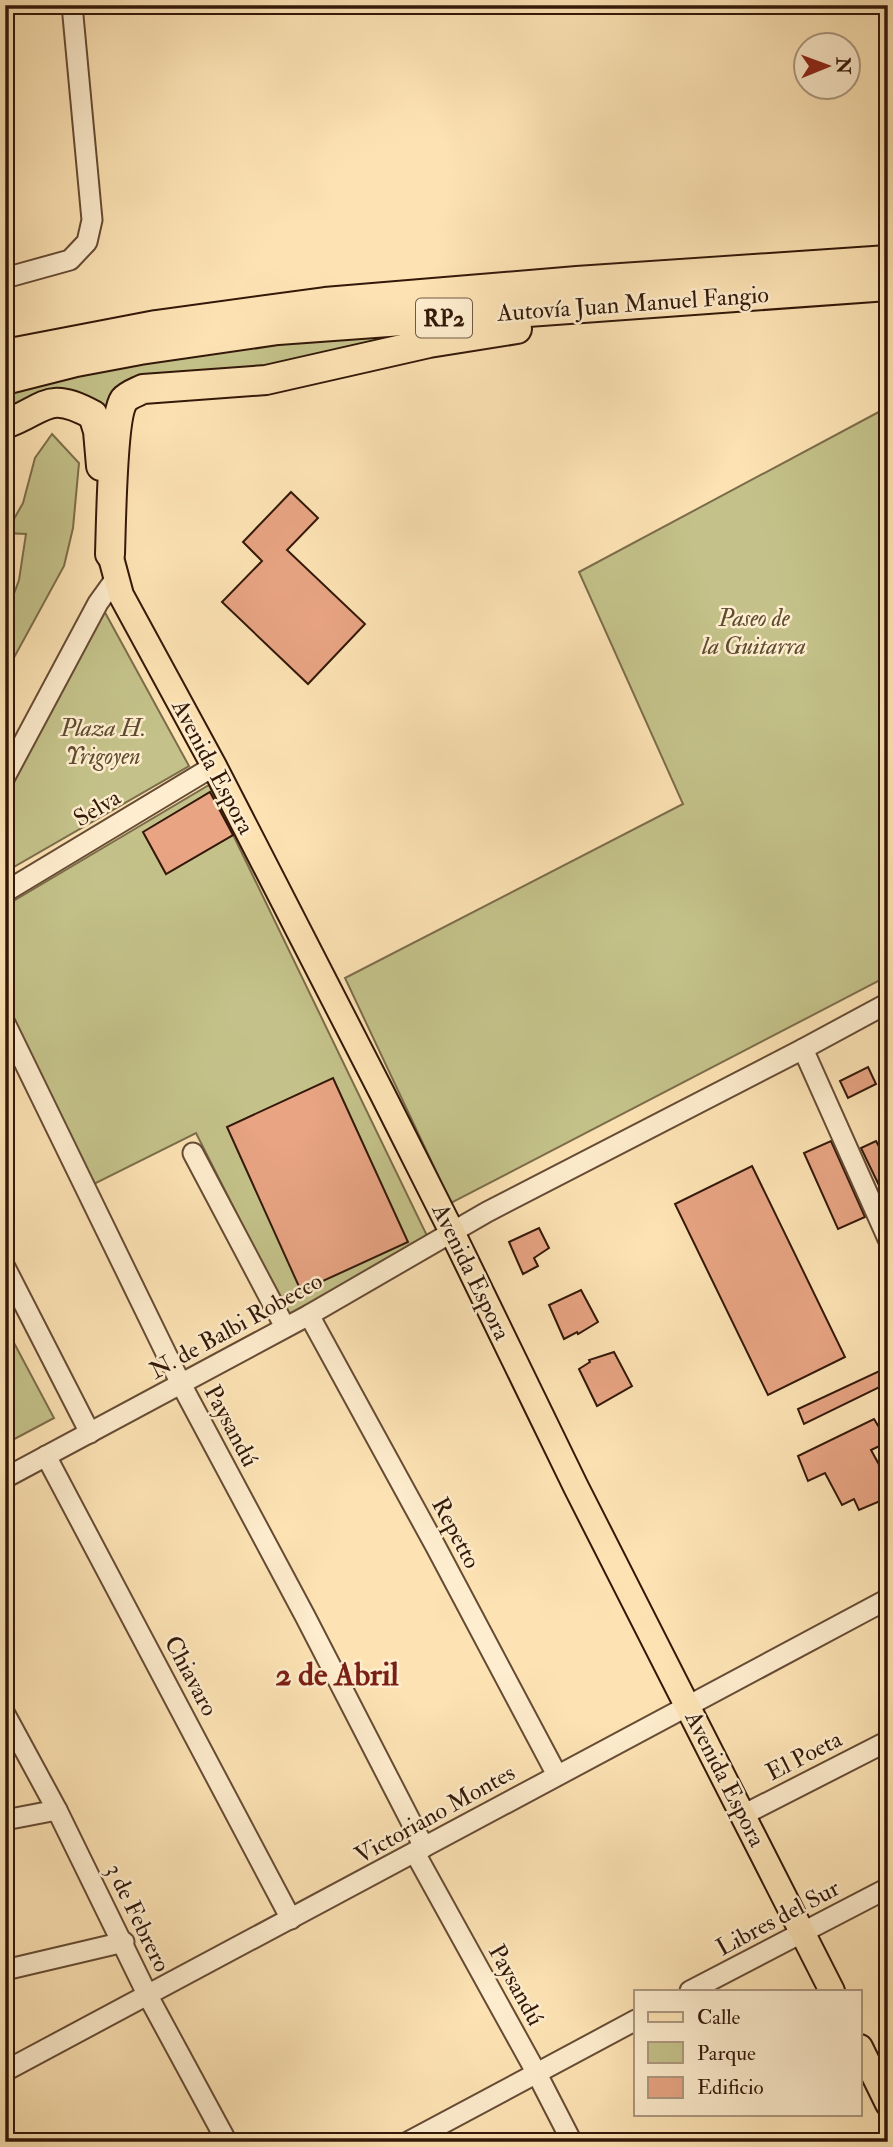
<svg xmlns="http://www.w3.org/2000/svg" width="893" height="2147" viewBox="0 0 893 2147" font-family="'IM FELL Double Pica',serif">
	<style>
		.green { fill: #c4c28a; stroke: #7c6d4a; stroke-width: 2 }
		.building { fill: #e8a483; stroke: #331809; stroke-width: 2 }
		.lines { fill: none; stroke-linecap: round; stroke-linejoin: round }
		.minor-casing { stroke: #664b34; stroke-width: 23 }
		.major-casing { stroke: #331809; stroke-width: 28 }
		.highway-casing { stroke: #331809; stroke-width: 32 }
		.minor { stroke: #feedce; stroke-width: 19 }
		.major { stroke: #fde3b4; stroke-width: 24 }
		.highway { stroke: #fde3b4; stroke-width: 28 }
		.labels { text-anchor: middle; dominant-baseline: central; stroke-width: 5; stroke-linejoin: round; paint-order: stroke }
		.shield { fill: #feedce; stroke: #705844; stroke-width: 2 }
		.shield-label { font-size: 23px; font-weight: bold; fill: #331809 }
		.street-label { font-size: 24px; fill: #331809; stroke: #feedce }
		.park-label { font-size: 24px; font-style: italic; fill: #5e4b30; stroke: #feedce }
		.district-label { font-size: 32px; font-weight: bold; fill: #7a1f14; stroke: #feedce }
	</style>
	<rect width="100%" height="100%" fill="#fde3b4"/>
	<filter id="stains"><feTurbulence type="fractalNoise" baseFrequency=".00286" numOctaves="4"/><feColorMatrix values="0 0 0 0 .2 0 0 0 0 .09 0 0 0 0 .02 0 0 0 .5 -.17"/></filter>
	<radialGradient id="worn" r=".72"><stop offset=".6" stop-color="#630" stop-opacity="0"/><stop offset="1" stop-color="#630" stop-opacity=".3"/></radialGradient>
	<g class="green">
		<polygon points="533,321 317,360 131,383 108,483 98,412 5,415 5,390 82,371 222,349"/>
		<polygon points="888,407 888,976 451,1203 345,978 683,804 579,572"/>
		<polygon points="52,434 79,463 73,528 64,566 5,674 5,618 19,580 26,534 6,533 23,503 35,458"/>
		<polygon points="102,607 189,766 5,872 5,793"/>
		<polygon points="209,785 432,1246 290,1319 196,1133 94,1184 5,1010 5,906"/>
		<polygon points="5,1326 54,1418 5,1444"/>
	</g>
	<g class="building">
		<polygon points="291,492 318,518 287,550 365,624 308,684 222,602 262,561 243,542"/>
		<polygon points="210,792 233,835 166,874 143,832"/>
		<polygon points="868,1067 876,1084 848,1098 840,1081"/>
		<polygon points="333,1078 408,1242 301,1291 227,1127"/>
		<polygon points="831,1141 865,1217 838,1229 804,1153"/>
		<polygon points="876,1141 888,1163 888,1204 861,1148"/>
		<polygon points="752,1166 845,1357 768,1395 675,1204"/>
		<polygon points="539,1228 549,1248 534,1258 538,1266 523,1274 509,1242"/>
		<polygon points="581,1290 598,1322 578,1334 577,1332 564,1339 549,1305"/>
		<polygon points="614,1352 632,1386 597,1406 579,1369 590,1362 589,1360"/>
		<polygon points="888,1367 888,1383 804,1424 798,1409"/>
		<polygon points="874,1419 888,1442 871,1450 888,1481 888,1484 880,1488 885,1499 859,1510 854,1499 842,1505 825,1473 808,1481 798,1456"/>
	</g>
	<g class="lines">
		<defs>
			<g id="minor">
				<polyline points="5,278 70,260 87,242 92,220 72,5"/>
				<polyline points="5,777 98,603 116,578"/>
				<polyline points="5,892 214,766"/>
				<polyline points="5,1023 181,1384 305,1616 424,1847"/>
				<polyline points="803,1049 888,1239"/>
				<polyline points="193,1153 285,1327"/>
				<polyline points="5,1267 90,1433"/>
				<polyline points="309,1315 436,1547 557,1775"/>
				<polyline points="46,1456 291,1919"/>
				<polyline points="5,1478 309,1315 487,1212 803,1049 888,1003"/>
				<polyline points="5,1714 57,1810 148,1996 227,2142"/>
				<polyline points="743,1815 888,1741"/>
				<polyline points="5,1820 57,1810"/>
				<polyline points="415,1853 536,2072 572,2142"/>
				<polyline points="5,1970 124,1942"/>
				<polyline points="690,1991 888,1888"/>
				<polyline points="5,2071 888,1599"/>
				<polyline points="408,2142 636,2020"/>
			</g>
			<g id="major">
				<polyline points="110,554 121,595 214,766 382,1093 452,1232 576,1487 832,1991"/>
				<polyline points="860,2047 888,2104"/>
			</g>
			<g id="highway">
				<polyline points="5,354 156,325 325,302 577,281 888,260"/>
				<polyline points="5,380 76,362 140,350 278,330 888,286"/>
				<path d="M5 424C45 410 47 389 93 415L98 431 101 466"/>
				<path d="M110 554C111 527 112 417 124 400 128 395 137 392 143 389L266 380 429 343 517 329"/>
			</g>
		</defs>
		<use href="#minor" class="minor-casing"/>
		<use href="#major" class="major-casing"/>
		<use href="#highway" class="highway-casing"/>
		<use href="#minor" class="minor"/>
		<use href="#major" class="major"/>
		<use href="#highway" class="highway"/>
	</g>
	<g class="labels">
		<rect class="shield" x="416" y="298.5" width="56" height="39" rx="5"/>
		<g class="shield-label">
			<text x="444" y="318">RP2</text>
		</g>
		<g class="street-label">
			<text transform="translate(633 304) rotate(-4)">Autovía Juan Manuel Fangio</text>
			<text transform="translate(213 767) rotate(62)">Avenida Espora</text>
			<text transform="translate(97 808) rotate(-31)">Selva</text>
			<text transform="translate(471 1272) rotate(64)">Avenida Espora</text>
			<text transform="translate(236 1326) rotate(-29)">N. de Balbi Robecco</text>
			<text transform="translate(231 1426) rotate(62)">Paysandú</text>
			<text transform="translate(456 1533) rotate(62)">Repetto</text>
			<text transform="translate(191 1676) rotate(62)">Chiavaro</text>
			<text transform="translate(804 1756) rotate(-27)">El Poeta</text>
			<text transform="translate(725 1779) rotate(63)">Avenida Espora</text>
			<text transform="translate(435 1814) rotate(-29)">Victoriano Montes</text>
			<text transform="translate(138 1918) rotate(64)">3 de Febrero</text>
			<text transform="translate(778 1918) rotate(-28)">Libres del Sur</text>
			<text transform="translate(516 1985) rotate(61)">Paysandú</text>
		</g>
		<g class="park-label">
			<text x="754" y="618">Paseo de<tspan x="754" dy="28">la Guitarra</tspan></text>
			<text x="103" y="728">Plaza H.<tspan x="103" dy="28">Yrigoyen</tspan></text>
		</g>
		<g class="district-label">
			<text x="337" y="1675">2 de Abril</text>
		</g>
	</g>
	<rect width="893" height="2147" fill="none" stroke="#fde3b4" stroke-width="28"/>
	<rect x="7" y="7" width="879" height="2133" fill="none" stroke="#331809" stroke-width="3.5"/>
	<rect x="14" y="14" width="865" height="2119" fill="none" stroke="#331809" stroke-width="2"/>
	<rect x="634" y="1990" width="228" height="126" fill="#feedce" stroke="#ad987f" stroke-width="2"/>
	<rect x="648" y="2012" width="35" height="10" fill="#fde3b4" stroke="#ad987f" stroke-width="2"/>
	<text x="697" y="2024" font-size="21" fill="#331809">Calle</text>
	<rect x="648" y="2042" width="35" height="21" fill="#c4c28a" stroke="#ad987f" stroke-width="2"/>
	<text x="697" y="2060" font-size="21" fill="#331809">Parque</text>
	<rect x="648" y="2077" width="35" height="21" fill="#e8a483" stroke="#ad987f" stroke-width="2"/>
	<text x="697" y="2094" font-size="21" fill="#331809">Edificio</text>
	<g transform="translate(827 66) rotate(89)"><circle r="33" fill="#feedce" stroke="#ad987f" stroke-width="2"/>
	<path d="M0-5L12 26L0 18L-12 26Z" fill="#8f2418"/>
	<text y="-10" font-size="19" font-weight="bold" text-anchor="middle" fill="#331809">N</text>
	</g>
	<rect width="100%" height="100%" filter="url(#stains)"/>
	<rect width="100%" height="100%" fill="url(#worn)"/>
</svg>
